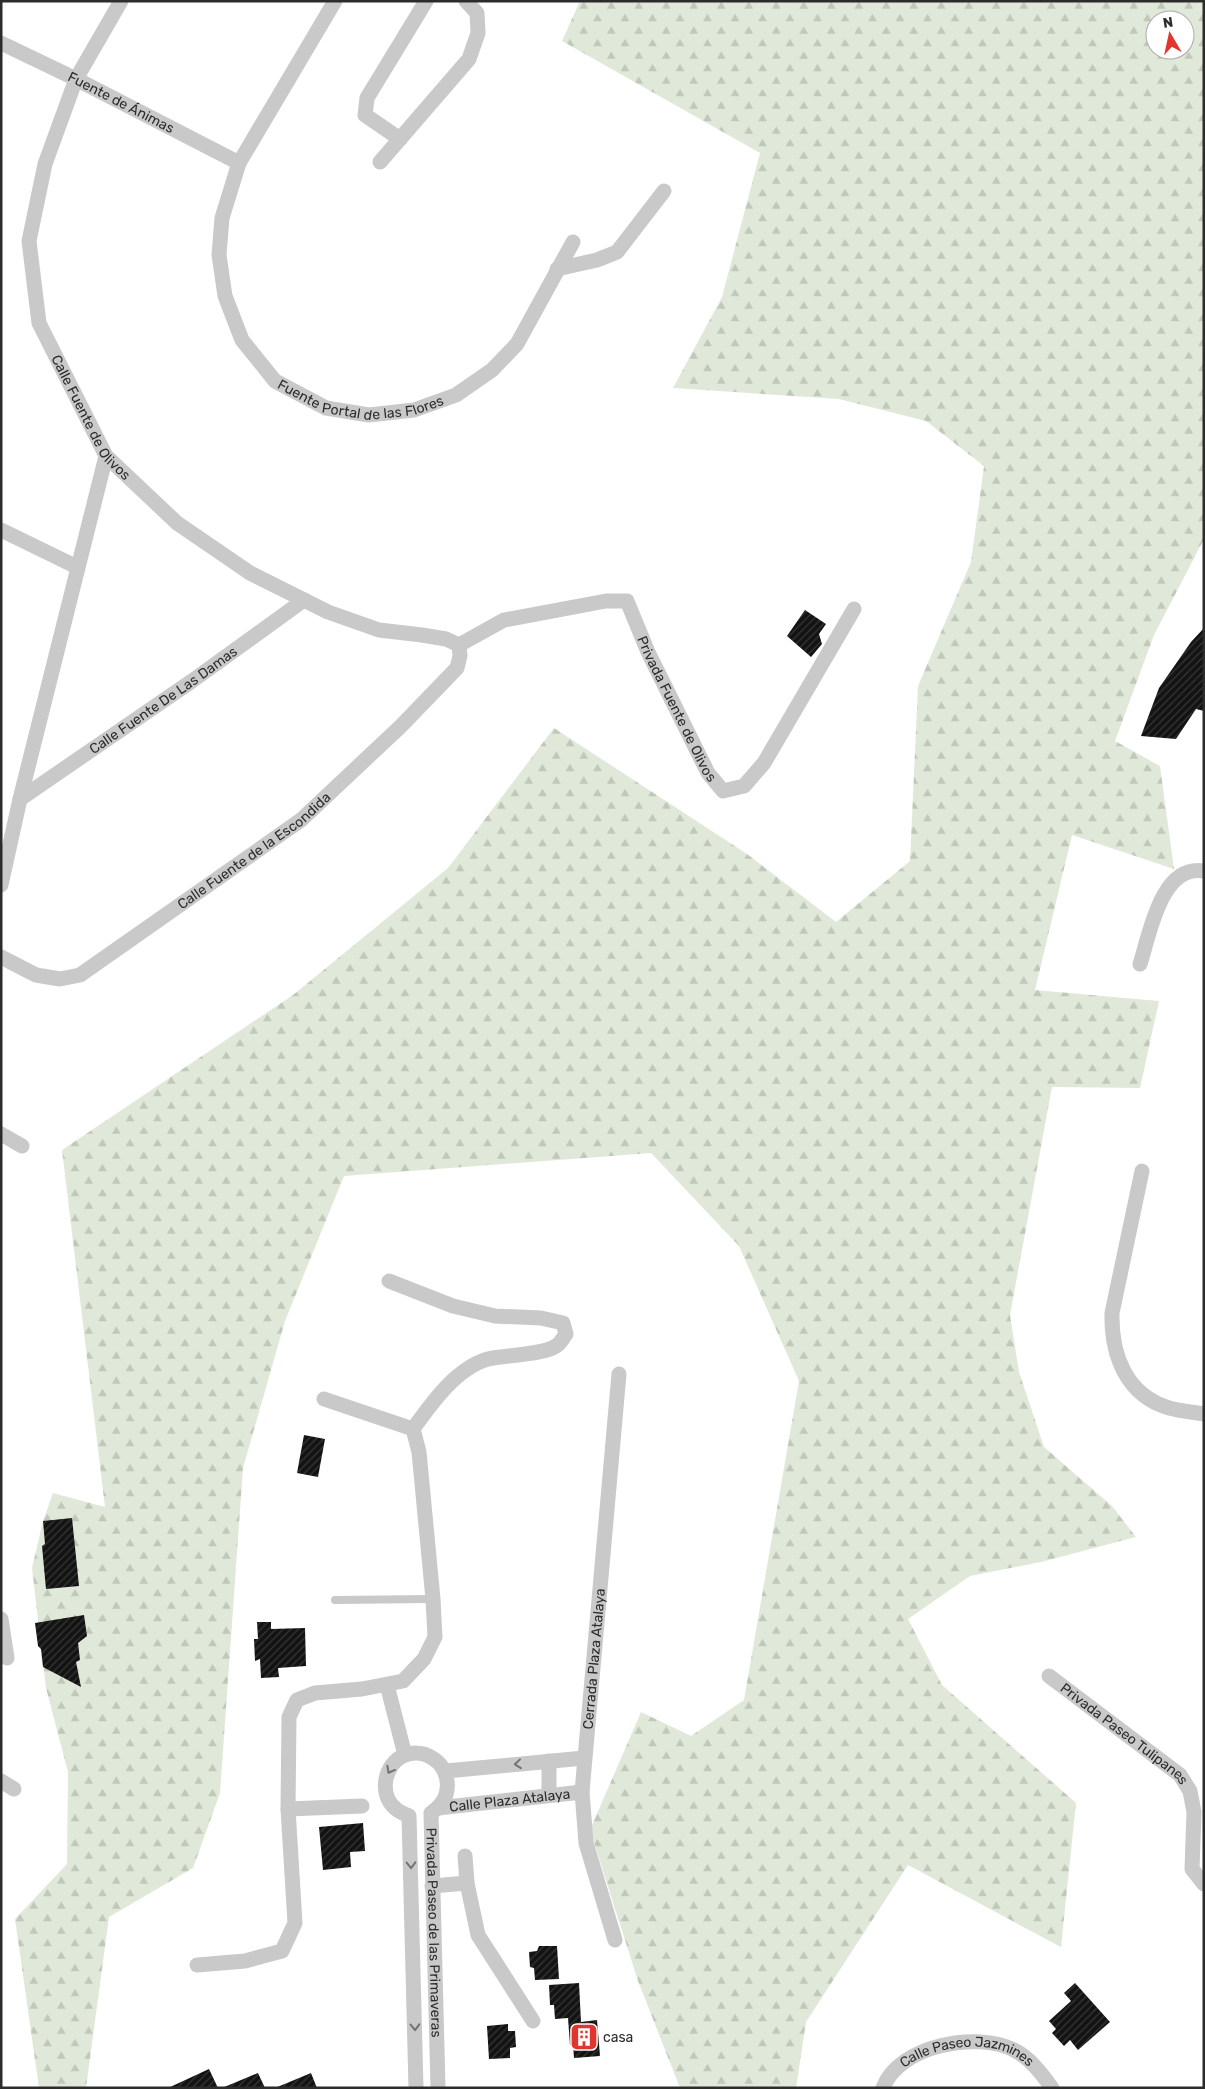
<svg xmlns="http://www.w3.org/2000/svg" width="1205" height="2089" viewBox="0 0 1205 2089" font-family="Rubik,sans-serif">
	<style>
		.forest { fill: url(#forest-firs); fill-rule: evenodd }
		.building { fill: url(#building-hatch) }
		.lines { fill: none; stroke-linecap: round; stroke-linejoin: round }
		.lane { stroke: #c9c9c9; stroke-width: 8 }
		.street { stroke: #c9c9c9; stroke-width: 15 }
		.oneway { stroke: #737373 }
		.labels { text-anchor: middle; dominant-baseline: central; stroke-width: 5; stroke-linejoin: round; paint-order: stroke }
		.street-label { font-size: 14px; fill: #2c2c2c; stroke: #fff }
		.poi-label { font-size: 14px; fill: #2c2c2c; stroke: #fff; text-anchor: start }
	</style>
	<defs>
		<pattern id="forest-firs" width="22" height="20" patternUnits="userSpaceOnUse" patternTransform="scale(1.25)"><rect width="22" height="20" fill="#e0e9d9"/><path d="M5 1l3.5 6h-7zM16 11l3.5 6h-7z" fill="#c0c8ba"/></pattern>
		<pattern id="building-hatch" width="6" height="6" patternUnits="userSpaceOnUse" patternTransform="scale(1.25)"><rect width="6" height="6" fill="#131313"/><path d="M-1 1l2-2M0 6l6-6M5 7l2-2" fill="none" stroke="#363636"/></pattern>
	</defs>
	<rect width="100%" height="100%" fill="#fff"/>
	<path class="forest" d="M580 1H1204V539L1154 635 1115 741 1160 766 1174 869 1072 835 1035 990 1159 1001 1140 1088 1052 1087 1010 1315 1019 1372 1044 1447 1112 1506 1136 1537 1041 1562 970 1576 908 1619 942 1685 1076 1803 1061 1947 908 1865 806 2022 796 2088H680L638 1981 590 1830 641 1712 691 1736 744 1700 799 1381 739 1246 651 1153 344 1176 285 1321 243 1468 220 1793 193 1868 109 1917 86 2088H39L15 1919 67 1864 68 1772 46 1688 32 1568 43 1521 53 1493 105 1507 62 1150 293 995 448 868 554 728 747 854 836 922 910 861 918 686 971 562 984 466 926 421 839 399 673 388 722 297 760 153 562 41ZM1155 20H1185V50H1155Z"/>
	<g class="building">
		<polygon points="805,610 826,624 819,634 822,644 811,657 787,636"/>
		<polygon points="1204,628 1204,711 1196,709 1176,739 1141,736 1159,688 1191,642"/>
		<polygon points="304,1435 325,1439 318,1477 297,1473"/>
		<polygon points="72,1518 79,1586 46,1589 42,1546 45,1544 43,1521"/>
		<polygon points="84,1615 87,1636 78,1643 80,1660 76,1662 81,1687 43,1667 41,1649 38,1646 35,1623"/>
		<polygon points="257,1622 271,1622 271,1629 305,1628 306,1666 278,1668 279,1677 261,1678 260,1659 255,1661 254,1639 258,1639"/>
		<polygon points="363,1823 365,1851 350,1852 351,1867 323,1870 319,1827"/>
		<polygon points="539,1946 557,1946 559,1979 535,1980 534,1968 530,1967 529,1952 537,1951"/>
		<polygon points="579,1983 581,2022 597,2020 600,2056 574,2058 573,2045 570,2045 568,2018 555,2019 554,2005 550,2005 549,1985"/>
		<polygon points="1075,1983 1110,2022 1078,2050 1070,2040 1064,2046 1052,2033 1056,2029 1049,2021 1071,2001 1064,1993"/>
		<polygon points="508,2024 508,2031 515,2031 516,2047 510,2048 510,2058 489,2059 487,2026"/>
		<polygon points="209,2069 218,2088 168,2088"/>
		<polygon points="258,2073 265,2088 222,2088"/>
		<polygon points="311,2073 317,2088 275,2088"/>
	</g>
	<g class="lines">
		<polyline class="lane" points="335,1600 433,1599"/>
		<g class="street">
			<path id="s1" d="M121 1 76 79 45 164 29 241 39 323 106 456 177 523 250 573 328 612 379 630 422 635 446 639 459 645"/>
			<path id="s2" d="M335 1 239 163 222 218 219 255 225 296 242 340 275 381 326 408 369 415 414 410 456 395 492 370 517 344 573 242"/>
			<path id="s3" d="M1 43 76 79 239 163"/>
			<polyline points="400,139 365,115 367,98 426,1"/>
			<polyline points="380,162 469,59 478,33 477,13 466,1"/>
			<polyline points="557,269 597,260 617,252 664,191"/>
			<polyline points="1,530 77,567"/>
			<path id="s4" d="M459 645 504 620 606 601H627L648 652 708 773 723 791 744 786 764 763 854 609"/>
			<path id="s5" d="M20 799 192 681 304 600"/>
			<polyline points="1,885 20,799 106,456"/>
			<path id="s6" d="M1 957 36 975 60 979 80 975 301 820 401 726 457 668 460 656 459 645"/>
			<path d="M1140 964C1150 933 1161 864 1204 871"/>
			<polyline points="1,1134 22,1146"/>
			<path d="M1142 1171 1112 1313C1111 1355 1126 1395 1169 1408 1180 1411 1192 1412 1204 1414"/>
			<path d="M389 1281 453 1306 495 1316 541 1318 563 1323 566 1334C563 1338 560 1344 556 1346 543 1355 505 1355 488 1359 456 1368 431 1404 413 1429"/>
			<polyline points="1,1619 7,1658"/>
			<path id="s7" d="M1049 1676 1180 1775 1190 1791 1194 1812 1192 1869 1204 1884"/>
			<polyline points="387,1685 405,1755"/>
			<polyline points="549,1761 549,1795"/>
			<polyline points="446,1771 584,1758"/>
			<polyline points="1,1781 14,1789"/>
			<path id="s8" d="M438 1808 582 1792"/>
			<polyline points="288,1809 362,1806"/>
			<polyline points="465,1856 467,1883 478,1935 533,2021"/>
			<polyline points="432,1886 467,1883"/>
			<path id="s9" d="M615 1940 586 1843 582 1792 619 1374"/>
			<polyline points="197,1965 245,1961 282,1951 295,1923 288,1809 289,1717 297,1700 315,1693 362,1689 403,1681 424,1659 435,1637 433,1599 419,1452 413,1429 324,1399"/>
			<path id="s10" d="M416 2088 409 1816C405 1814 399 1812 396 1809 378 1795 384 1763 405 1755 425 1748 445 1762 447 1781 449 1795 442 1806 431 1813L438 2088"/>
			<path id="s11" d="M883 2088C899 2045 977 2031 1014 2050 1030 2058 1042 2074 1052 2088"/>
		</g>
	</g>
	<defs><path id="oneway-chevron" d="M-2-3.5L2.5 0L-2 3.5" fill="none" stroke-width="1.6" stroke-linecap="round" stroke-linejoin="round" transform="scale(1.25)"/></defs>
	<g class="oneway">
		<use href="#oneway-chevron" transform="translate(518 1764) rotate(174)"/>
		<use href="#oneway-chevron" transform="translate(390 1770) rotate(119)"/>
		<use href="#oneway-chevron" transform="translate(411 1865) rotate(89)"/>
		<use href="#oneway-chevron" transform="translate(415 2027) rotate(89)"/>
	</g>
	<defs>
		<symbol id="building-square" viewBox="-11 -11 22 22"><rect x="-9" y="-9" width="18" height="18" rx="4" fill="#e2352e" stroke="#fff"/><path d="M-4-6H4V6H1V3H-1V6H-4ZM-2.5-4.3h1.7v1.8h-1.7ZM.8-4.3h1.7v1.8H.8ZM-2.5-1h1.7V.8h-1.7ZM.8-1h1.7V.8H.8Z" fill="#fff"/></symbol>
	</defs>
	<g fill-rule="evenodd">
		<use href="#building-square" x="568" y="2021" width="32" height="32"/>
	</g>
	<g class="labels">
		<g class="street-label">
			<text stroke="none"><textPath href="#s3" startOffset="134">Fuente de Ánimas</textPath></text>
			<text stroke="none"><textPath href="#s2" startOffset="515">Fuente Portal de las Flores</textPath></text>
			<text stroke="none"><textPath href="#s1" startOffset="450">Calle Fuente de Olivos</textPath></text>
			<text stroke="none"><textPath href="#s5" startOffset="174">Calle Fuente De Las Damas</textPath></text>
			<text stroke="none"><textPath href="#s4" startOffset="295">Privada Fuente de Olivos</textPath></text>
			<text stroke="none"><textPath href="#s6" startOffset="298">Calle Fuente de la Escondida</textPath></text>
			<text stroke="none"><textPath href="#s9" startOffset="286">Cerrada Plaza Atalaya</textPath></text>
			<text stroke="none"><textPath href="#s7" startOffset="95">Privada Paseo Tulipanes</textPath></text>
			<text stroke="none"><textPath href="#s8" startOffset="72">Calle Plaza Atalaya</textPath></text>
			<text stroke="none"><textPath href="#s10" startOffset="566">Privada Paseo de las Primaveras</textPath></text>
			<text stroke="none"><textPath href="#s11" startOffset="101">Calle Paseo Jazmines</textPath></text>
		</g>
		<g class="poi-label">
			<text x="603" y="2037">casa</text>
		</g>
	</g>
	<rect width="1205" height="2089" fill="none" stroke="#2c2c2c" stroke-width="5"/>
	<g transform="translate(1170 35) rotate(351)"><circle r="24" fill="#ffffff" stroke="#ababab"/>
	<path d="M0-4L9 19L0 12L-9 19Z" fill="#e2352e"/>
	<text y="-8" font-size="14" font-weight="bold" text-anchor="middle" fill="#2c2c2c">N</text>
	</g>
</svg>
